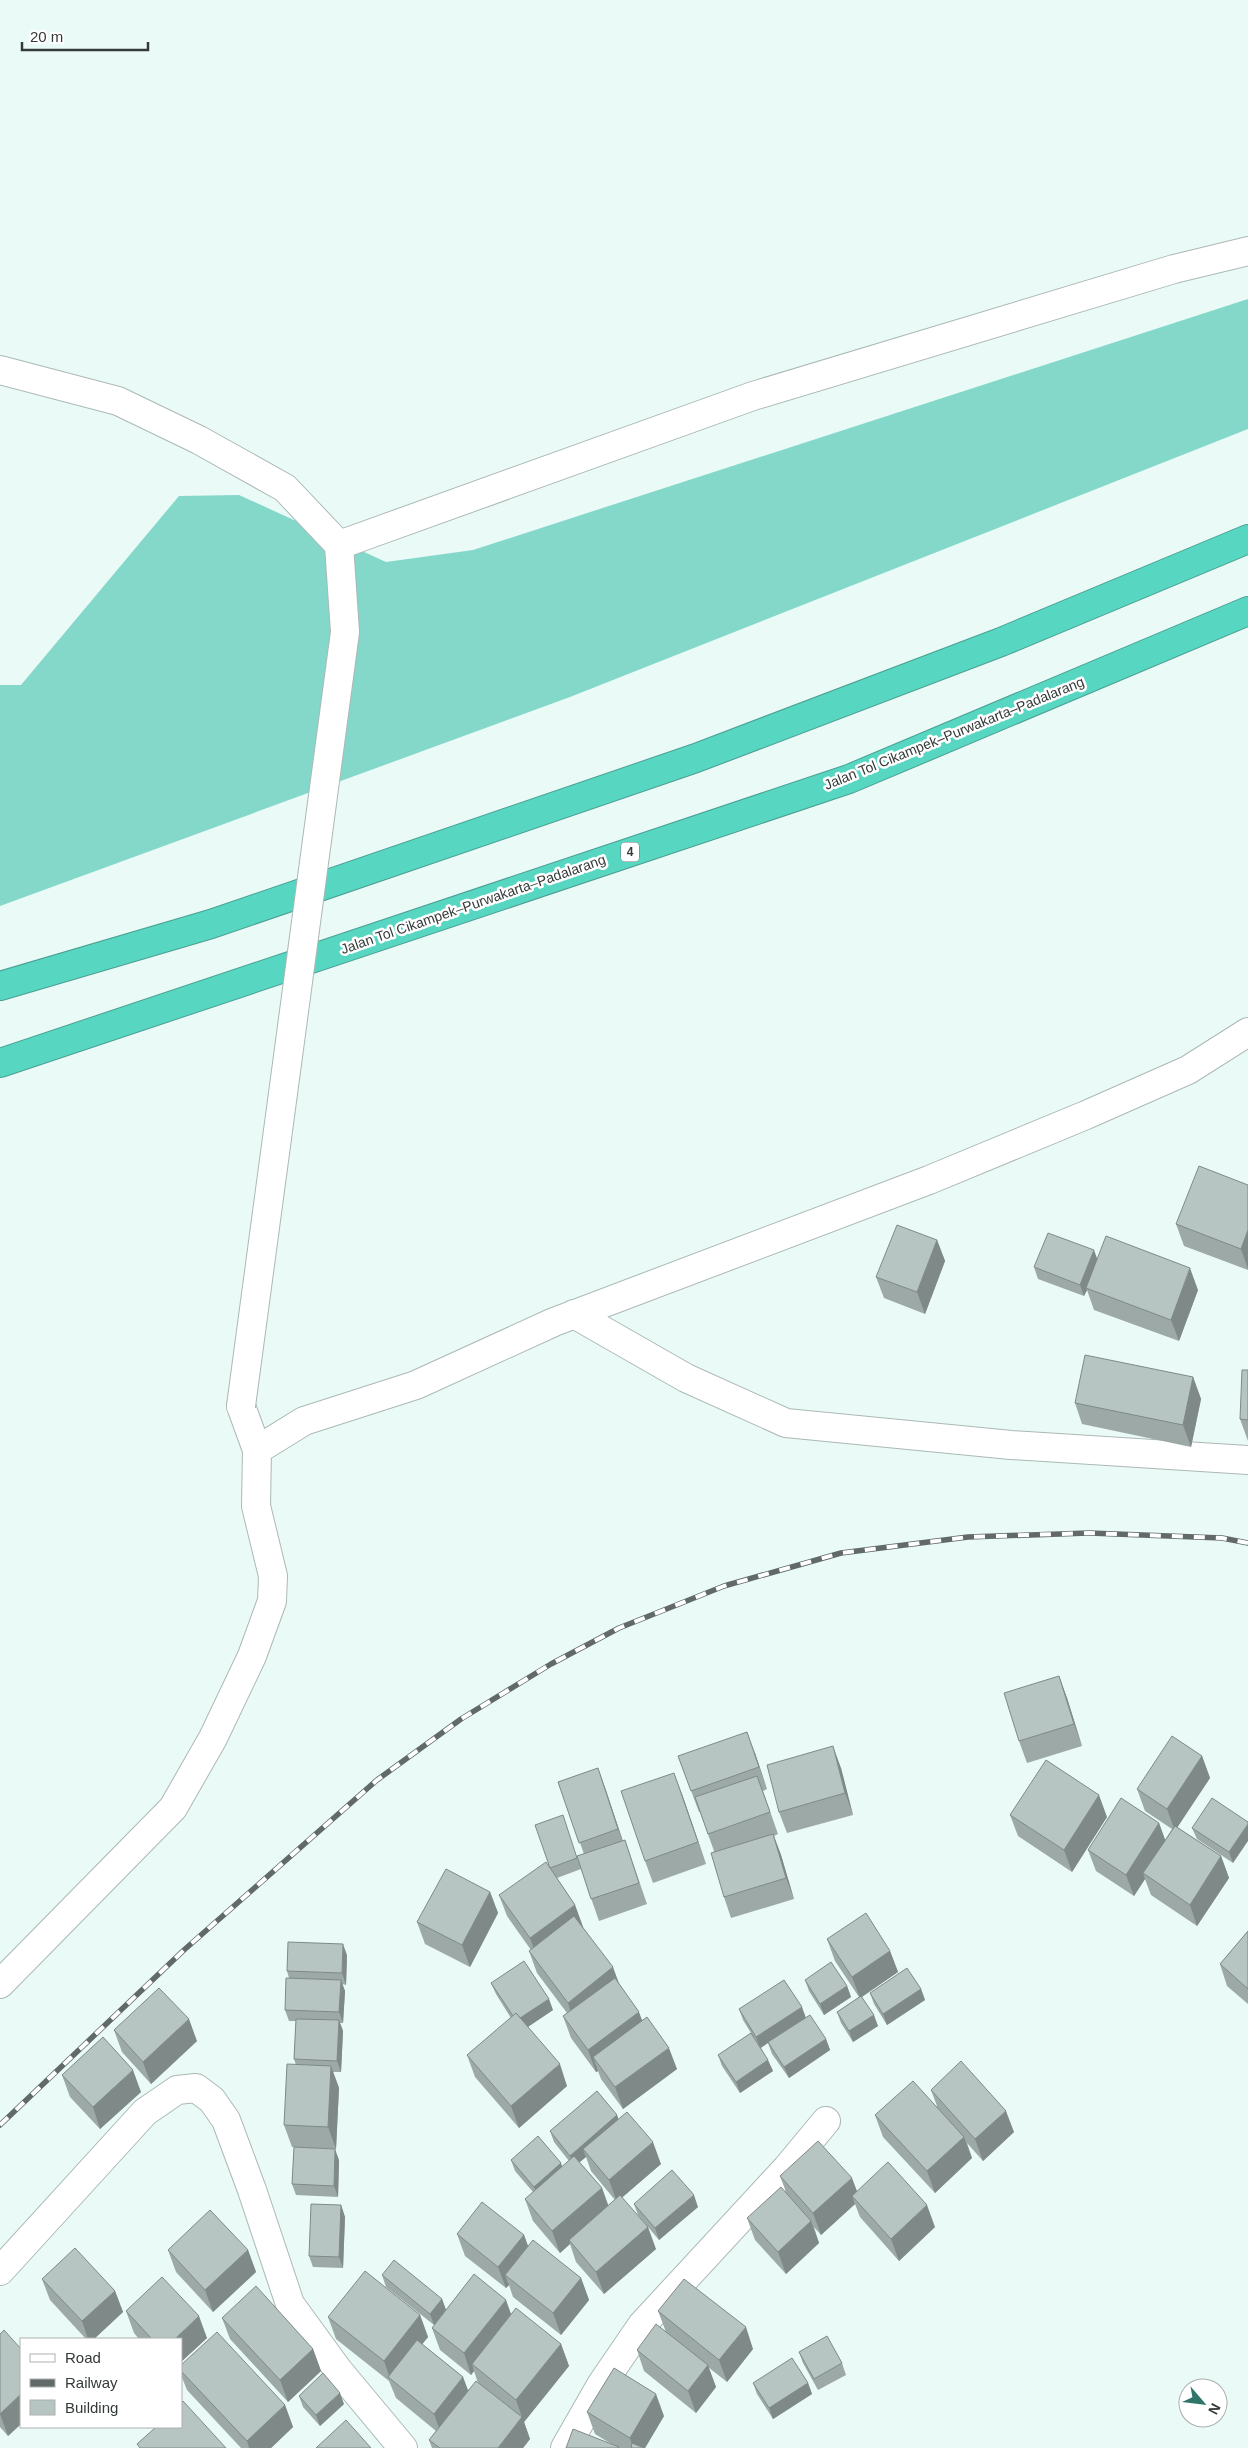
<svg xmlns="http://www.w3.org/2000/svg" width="1248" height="2448" viewBox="0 0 1248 2448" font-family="Arial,sans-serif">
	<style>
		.forest { fill: #83d8c9 }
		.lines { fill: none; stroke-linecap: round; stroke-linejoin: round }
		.minor-casing { stroke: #abb9b6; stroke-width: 30 }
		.highway-casing { stroke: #4b9f92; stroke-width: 30 }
		.minor { stroke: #fff; stroke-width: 28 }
		.highway { stroke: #57d6c2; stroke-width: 28 }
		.rail-casing { stroke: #616a68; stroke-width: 5.5 }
		.rail { stroke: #fff; stroke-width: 4; stroke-dasharray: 11; stroke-linecap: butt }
		.minor-bridge-casing { stroke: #abb9b6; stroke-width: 30; stroke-linecap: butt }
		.minor-bridge { stroke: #fff; stroke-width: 28 }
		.wall { fill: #9da9a7; fill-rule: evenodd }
		.shaded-wall { fill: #7f8a88 }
		.building { fill: #b6c5c2; stroke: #7f8a88 }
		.labels { text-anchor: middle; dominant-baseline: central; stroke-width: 5; stroke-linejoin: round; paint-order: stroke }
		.shield { fill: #fff; stroke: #717574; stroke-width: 1 }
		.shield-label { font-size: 12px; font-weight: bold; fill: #343a39 }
		.street-label { font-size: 14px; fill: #343a39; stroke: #fff }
	</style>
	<rect width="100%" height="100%" fill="#eafaf6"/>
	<polygon class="forest" points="1248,299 1248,429 570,697 0,906 0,685 21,685 179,496 239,495 386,562 473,550"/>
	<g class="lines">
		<defs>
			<g id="minor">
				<polyline points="0,370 118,401 199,440 285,488 339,545 345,632"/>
				<polyline points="339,545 753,396 1174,269 1248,251"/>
				<polyline points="574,1314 686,1378 786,1423 1011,1445 1248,1460"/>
				<polyline points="257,1450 304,1421 416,1385 554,1322 929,1180 1086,1115 1188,1070 1248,1032"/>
				<polyline points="0,1984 173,1808 213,1738 252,1656 272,1601 273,1576 256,1506 257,1450 241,1406"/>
				<polyline points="0,2271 145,2112 177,2090 196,2088 212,2100 226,2120 252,2190 290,2304 338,2370 403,2448"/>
				<polyline points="565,2448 601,2385 642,2325 787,2168 826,2121"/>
			</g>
			<g id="highway">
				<polyline points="0,986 211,924 696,758 1001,642 1248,539"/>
				<polyline points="0,1063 849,779 1248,611"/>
			</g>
		</defs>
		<use href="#minor" class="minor-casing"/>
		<use href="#highway" class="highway-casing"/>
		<use href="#minor" class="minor"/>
		<use href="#highway" class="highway"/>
		<defs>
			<polyline id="rail" points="0,2125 184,1950 377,1780 461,1719 551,1664 619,1628 724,1586 841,1553 968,1537 1089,1533 1222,1538 1248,1543"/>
		</defs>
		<use href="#rail" class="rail-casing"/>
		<use href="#rail" class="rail"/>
		<defs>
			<polyline id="minor-bridge" points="241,1406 345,632"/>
		</defs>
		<use href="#minor-bridge" class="minor-bridge-casing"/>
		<use href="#minor-bridge" class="minor-bridge"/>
	</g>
	<g class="wall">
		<polygon points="1248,1185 1248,1270 1184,1246 1176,1224"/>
		<polygon points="937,1240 945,1261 925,1314 884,1298 876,1277"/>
		<polygon points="1097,1259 1198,1290 1179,1341 1094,1310 1087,1290 1084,1296 1038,1279 1034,1267"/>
		<polygon points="1248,1370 1248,1441 1240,1419"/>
		<polygon points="1193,1377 1201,1399 1191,1447 1082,1424 1075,1403"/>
		<polygon points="1059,1676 1067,1698 1082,1746 1027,1763 1019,1741"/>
		<polygon points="755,1753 767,1789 763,1791 778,1834 774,1836 781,1855 794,1899 731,1918 724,1897 714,1851 700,1812 699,1812 678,1756"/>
		<polygon points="1202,1756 1210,1778 1177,1827 1221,1856 1229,1878 1197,1926 1151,1895 1145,1879 1134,1896 1096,1871 1088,1850 1159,1823 1165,1840 1172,1829 1145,1811 1137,1789"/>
		<polygon points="598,1768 623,1841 625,1840 647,1904 599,1921 581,1869 557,1878 575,1905 583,1927 642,2020 677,2069 623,2109 601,2079 598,2071 596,2072 571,2038 563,2016 567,2013 537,1973 529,1951 531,1950 507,1916 499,1895 549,1868 584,1854 558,1782"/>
		<polygon points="841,1768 853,1815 787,1833 779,1812"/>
		<polygon points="682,1794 706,1864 653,1883 645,1861"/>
		<polygon points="1010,1815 1107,1817 1072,1872 1018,1836"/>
		<polygon points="1248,1822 1233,1863 1197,1839 1192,1828"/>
		<polygon points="490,1892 498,1913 470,1967 425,1944 417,1922"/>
		<polygon points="1248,1931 1248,2004 1227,1986 1220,1964"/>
		<polygon points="827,1939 890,1951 898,1972 862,1997 878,2026 853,2042 841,2023 837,2012 859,1997 835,1961"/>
		<polygon points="347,1955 346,1985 342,1984 345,1991 343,2023 340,2023 343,2031 341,2072 333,2072 339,2088 336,2149 316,2148 339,2160 338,2197 296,2195 292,2184 294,2147 292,2147 284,2125 296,2065 294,2059 296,2021 289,2021 285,2010 289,1978 287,1971"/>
		<polygon points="805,1980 847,1986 851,1997 824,2015 809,1991"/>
		<polygon points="491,1983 553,2010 528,2027 567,2086 519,2128 475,2077 467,2055 511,2018 496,1994"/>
		<polygon points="921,1989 925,2000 887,2025 874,2004 870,1993"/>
		<polygon points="739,2009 806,2018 780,2035 826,2039 830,2050 789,2078 772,2054 768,2043 761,2048 773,2071 740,2093 722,2066 718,2055 751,2033 743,2020"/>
		<polygon points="114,2030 197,2041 151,2084 122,2052"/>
		<polygon points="62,2075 141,2092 100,2129 70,2097"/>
		<polygon points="931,2090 1014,2132 983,2161 967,2143 972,2158 935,2193 883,2137 875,2115 937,2106"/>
		<path d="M617 2115 618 2119 661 2164 622 2197 656 2249 604 2294 576 2262 570 2244 560 2253 533 2221 525 2199 533 2192 515 2171 511 2160 562 2167 569 2161 554 2142 550 2131ZM586 2157 591 2171 615 2200 608 2206 602 2188 579 2162Z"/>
		<polygon points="780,2176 857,2191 935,2227 899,2261 860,2217 855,2204 821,2235 814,2227 819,2243 786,2274 755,2240 747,2218 786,2192"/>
		<polygon points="634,2204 698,2207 659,2240 638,2215"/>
		<polygon points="341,2205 345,2217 343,2268 313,2267 309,2256"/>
		<polygon points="457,2234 524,2235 528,2246 581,2278 589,2300 561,2335 513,2297 509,2285 506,2288 465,2256"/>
		<polygon points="168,2250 248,2250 256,2272 213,2312 176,2272"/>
		<polygon points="382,2275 442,2299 446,2310 434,2325 386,2287"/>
		<polygon points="42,2279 115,2291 123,2312 94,2339 86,2339 50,2300"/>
		<polygon points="126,2311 207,2338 181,2362 181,2339 139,2339 134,2333"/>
		<polygon points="658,2311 753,2349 727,2382 708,2367 716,2387 696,2413 644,2371 637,2350 666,2332"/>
		<polygon points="420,2315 428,2337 422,2344 463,2377 468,2390 478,2383 474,2371 471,2375 440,2350 432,2328 511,2315 561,2344 569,2366 524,2422 530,2439 523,2448 432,2448 429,2440 436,2431 396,2398 389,2381 336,2339 328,2317"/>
		<polygon points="222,2318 313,2349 321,2371 288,2402 230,2339"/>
		<polygon points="0,2334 21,2349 21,2424 8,2436 0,2427"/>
		<polygon points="799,2352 842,2363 846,2375 818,2390 803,2363"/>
		<polygon points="181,2365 285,2405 293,2427 271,2448 241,2448 187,2390 181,2375"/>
		<polygon points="753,2383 808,2383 812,2394 773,2419 757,2394"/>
		<polygon points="299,2396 344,2404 320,2426 303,2407"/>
		<polygon points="587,2412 664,2416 645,2448 566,2448 613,2445 595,2434"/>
	</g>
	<g class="shaded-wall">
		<polygon points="1248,1230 1248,1269 1241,1249"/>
		<polygon points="937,1240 945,1261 925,1314 917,1292"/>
		<polygon points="1094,1250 1098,1261 1086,1288 1087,1290 1084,1296 1080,1285"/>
		<polygon points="1190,1268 1198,1290 1179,1341 1171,1320"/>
		<polygon points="1193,1377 1201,1399 1191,1447 1183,1425"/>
		<polygon points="1059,1676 1067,1698 1082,1746 1074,1724"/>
		<polygon points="747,1732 755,1753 767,1789 759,1767"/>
		<polygon points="833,1746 841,1768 853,1815 845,1793"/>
		<polygon points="1202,1756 1210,1778 1175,1831 1167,1809"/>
		<polygon points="598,1768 606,1790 626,1851 618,1829"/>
		<polygon points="674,1773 682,1794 706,1864 698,1842"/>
		<polygon points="1099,1795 1107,1817 1072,1872 1064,1850"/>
		<polygon points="1159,1823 1167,1845 1143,1873 1145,1879 1134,1896 1126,1875"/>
		<polygon points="1248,1824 1248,1841 1233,1863 1229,1852"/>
		<polygon points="773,1834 781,1855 794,1899 786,1878"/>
		<polygon points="1221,1856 1229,1878 1197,1926 1190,1905"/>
		<polygon points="490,1892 498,1913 470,1967 462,1945"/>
		<polygon points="575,1905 583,1927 538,1960 530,1938"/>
		<polygon points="343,1944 347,1955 346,1985 342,1973"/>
		<polygon points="890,1951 898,1972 860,1998 852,1977"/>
		<polygon points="613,1967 621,1989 575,2025 568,2003"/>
		<polygon points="341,1980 345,1991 343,2023 339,2012"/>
		<polygon points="847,1986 851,1997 824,2015 820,2004"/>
		<polygon points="921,1989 925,2000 887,2025 883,2014"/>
		<polygon points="549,1999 553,2010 520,2032 515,2021"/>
		<polygon points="802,2007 806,2018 760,2048 756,2037"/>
		<polygon points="639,2012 647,2034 593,2057 598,2071 596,2072 588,2050"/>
		<polygon points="874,2015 878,2026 853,2042 849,2031"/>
		<polygon points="189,2019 197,2041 151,2084 143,2062"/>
		<polygon points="339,2020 343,2031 341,2072 337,2061"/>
		<polygon points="826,2039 830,2050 789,2078 784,2067"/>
		<polygon points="669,2048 677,2069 623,2109 615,2087"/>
		<polygon points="768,2060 773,2071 740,2093 736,2082"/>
		<polygon points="560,2064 567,2086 519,2128 511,2106"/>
		<polygon points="331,2066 339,2088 336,2149 328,2127"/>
		<polygon points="133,2070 141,2092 100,2129 93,2107"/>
		<polygon points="1006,2111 1014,2132 983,2161 975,2139"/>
		<polygon points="617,2115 621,2126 583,2149 586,2157 574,2167 570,2156"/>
		<polygon points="964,2137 972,2158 935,2193 927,2171"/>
		<polygon points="653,2142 661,2164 617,2202 609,2180"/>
		<polygon points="335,2149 339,2160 338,2197 334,2186"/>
		<polygon points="561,2163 565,2175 538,2198 534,2187"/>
		<polygon points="852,2178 860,2199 852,2196 855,2204 821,2235 813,2213"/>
		<polygon points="602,2188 610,2210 569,2240 570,2244 560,2253 552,2231"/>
		<polygon points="694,2195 698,2207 659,2240 655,2228"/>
		<polygon points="341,2205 345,2217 343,2268 339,2257"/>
		<polygon points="927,2205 935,2227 899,2261 891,2239"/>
		<polygon points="811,2221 819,2243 786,2274 778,2252"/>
		<polygon points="648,2227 656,2249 604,2294 596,2272"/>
		<polygon points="524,2235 532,2257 505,2275 509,2285 506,2288 498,2267"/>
		<polygon points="248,2250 256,2272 213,2312 205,2290"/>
		<polygon points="581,2278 589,2300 561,2335 553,2313"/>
		<polygon points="115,2291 123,2312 94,2339 88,2339 82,2321"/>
		<polygon points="442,2299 446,2310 434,2325 430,2314"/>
		<polygon points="506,2300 514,2322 472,2364 474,2371 471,2375 464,2353"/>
		<polygon points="420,2315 428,2337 393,2381 390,2378 384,2361"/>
		<polygon points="199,2316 207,2338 181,2362 181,2339 175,2339"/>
		<polygon points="746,2327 753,2349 727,2382 719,2360"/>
		<polygon points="561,2344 569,2366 524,2422 530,2439 523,2448 498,2448 522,2417 516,2400"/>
		<polygon points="313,2349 321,2371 288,2402 280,2380"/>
		<polygon points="708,2365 716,2387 696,2413 688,2391"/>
		<polygon points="463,2377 471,2399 442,2436 434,2414"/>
		<polygon points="808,2383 812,2394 773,2419 769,2408"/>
		<polygon points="340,2393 344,2404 320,2426 316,2415"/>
		<polygon points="21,2394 21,2424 8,2436 0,2414"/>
		<polygon points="656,2394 664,2416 645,2448 633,2448 630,2438"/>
		<polygon points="285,2405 293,2427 271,2448 249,2448 247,2441"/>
	</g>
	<g class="building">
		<polygon points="1199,1166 1248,1185 1248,1230 1241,1249 1176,1224"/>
		<polygon points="897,1225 937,1240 917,1292 876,1277"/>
		<polygon points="1048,1233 1094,1250 1080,1285 1034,1267"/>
		<polygon points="1106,1236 1190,1268 1171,1320 1086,1288"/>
		<polygon points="1085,1355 1193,1377 1183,1425 1075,1403"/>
		<polygon points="1242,1370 1248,1370 1248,1420 1240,1419"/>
		<polygon points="1059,1676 1074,1724 1019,1741 1004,1693"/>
		<polygon points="747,1732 759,1767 691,1791 678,1756"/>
		<polygon points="1172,1736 1202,1756 1167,1809 1137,1789"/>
		<polygon points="833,1746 845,1793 779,1812 767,1765"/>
		<polygon points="1046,1760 1099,1795 1064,1850 1010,1815"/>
		<polygon points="598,1768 618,1829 579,1843 558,1782"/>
		<polygon points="674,1773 698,1842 645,1861 621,1791"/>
		<polygon points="757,1776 770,1812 708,1834 695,1797"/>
		<polygon points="1121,1798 1159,1823 1126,1875 1088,1850"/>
		<polygon points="1212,1798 1248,1822 1248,1824 1229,1852 1192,1828"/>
		<polygon points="563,1815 577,1858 550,1868 535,1825"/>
		<polygon points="1175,1826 1221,1856 1190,1905 1143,1873"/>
		<polygon points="773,1834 786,1878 724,1897 711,1853"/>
		<polygon points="625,1840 639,1883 591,1899 577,1856"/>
		<polygon points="546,1862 575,1905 530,1938 499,1895"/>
		<polygon points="446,1869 490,1892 462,1945 417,1922"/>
		<polygon points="866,1913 890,1951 852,1977 827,1939"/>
		<polygon points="574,1916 613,1967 568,2003 529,1951"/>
		<polygon points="1248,1931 1248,1989 1220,1964"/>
		<polygon points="288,1942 343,1944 342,1973 287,1971"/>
		<polygon points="524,1961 549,1999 520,2018 516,2013 513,2016 491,1983"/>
		<polygon points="831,1962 847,1986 820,2004 805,1980"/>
		<polygon points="907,1968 921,1989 883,2014 870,1993"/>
		<polygon points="286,1978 341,1980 339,2012 285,2010"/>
		<polygon points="615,1978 639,2012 588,2050 563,2016"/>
		<polygon points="784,1980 802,2007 756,2037 739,2009"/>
		<polygon points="159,1988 189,2019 143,2062 114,2030"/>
		<polygon points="861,1996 874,2015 849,2031 837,2012"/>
		<polygon points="516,2013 560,2064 511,2106 467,2055"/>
		<polygon points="810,2015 826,2039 784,2067 768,2042"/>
		<polygon points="647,2017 669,2048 615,2087 593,2057"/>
		<polygon points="296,2019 339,2020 337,2061 294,2059"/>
		<polygon points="751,2033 768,2060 736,2082 718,2055"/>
		<polygon points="103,2037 133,2070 93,2107 62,2075"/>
		<polygon points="961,2061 1006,2111 975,2139 931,2090"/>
		<polygon points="287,2064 331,2066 328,2127 284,2125"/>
		<polygon points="913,2081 964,2137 927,2171 875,2115"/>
		<polygon points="597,2091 617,2115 570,2156 550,2131"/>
		<polygon points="627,2112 653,2142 609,2180 583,2149"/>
		<polygon points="538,2136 561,2163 534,2187 511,2160"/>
		<polygon points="818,2141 852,2178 813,2213 780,2176"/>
		<polygon points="294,2147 335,2149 334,2186 292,2184"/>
		<polygon points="574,2156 602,2188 552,2231 525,2199"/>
		<polygon points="888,2162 927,2205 891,2239 852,2196"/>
		<polygon points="672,2170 694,2195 655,2228 634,2204"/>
		<polygon points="781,2187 811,2221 778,2252 747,2218"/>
		<polygon points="620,2195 648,2227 596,2272 569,2240"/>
		<polygon points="482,2202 524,2235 498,2267 457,2234"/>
		<polygon points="311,2204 341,2205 339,2257 309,2256"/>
		<polygon points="210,2210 248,2250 205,2290 168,2250"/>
		<polygon points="533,2240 581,2278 553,2313 505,2275"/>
		<polygon points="75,2248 115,2291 82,2321 42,2279"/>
		<polygon points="394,2260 442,2299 430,2314 382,2275"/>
		<polygon points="365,2271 420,2315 384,2361 328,2317"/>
		<polygon points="474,2274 506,2300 464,2353 432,2328"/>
		<polygon points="162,2277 199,2316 175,2339 152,2339 126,2311"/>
		<polygon points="684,2279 746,2327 719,2360 658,2311"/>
		<polygon points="256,2286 313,2349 280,2380 222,2318"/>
		<polygon points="516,2308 561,2344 516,2400 472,2364"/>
		<polygon points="656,2324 708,2365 688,2391 637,2350"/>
		<polygon points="4,2330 21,2349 21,2394 0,2414 0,2334"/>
		<polygon points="217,2332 285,2405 247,2441 181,2371 181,2365"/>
		<polygon points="827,2336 842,2363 814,2379 799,2352"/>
		<polygon points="417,2340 463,2377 434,2414 388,2377"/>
		<polygon points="792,2358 808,2383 769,2408 753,2383"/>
		<polygon points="614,2368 656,2394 630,2438 587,2412"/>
		<polygon points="323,2373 340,2393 316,2415 299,2396"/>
		<polygon points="476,2381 522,2417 498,2448 440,2448 429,2440"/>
		<polygon points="183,2401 226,2448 140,2448 137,2444 156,2427 181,2427 181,2403"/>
		<polygon points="346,2420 371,2448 316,2448"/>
		<polygon points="573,2429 619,2447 618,2448 566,2448"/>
		<polygon points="632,2443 644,2448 631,2448"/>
	</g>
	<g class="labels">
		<rect class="shield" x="621" y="842.5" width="18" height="19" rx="4"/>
		<g class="shield-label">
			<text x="630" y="852">4</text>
		</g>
		<g class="street-label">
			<text transform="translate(954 733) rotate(-22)">Jalan Tol Cikampek–Purwakarta–Padalarang</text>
			<text transform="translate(473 904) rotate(-19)">Jalan Tol Cikampek–Purwakarta–Padalarang</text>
		</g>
	</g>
	<rect x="20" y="2338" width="162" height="90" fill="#ffffff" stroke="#aeb0b0"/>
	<rect x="30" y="2354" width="25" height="8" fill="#ffffff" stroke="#aeb0b0"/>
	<text x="65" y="2363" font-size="15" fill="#343a39">Road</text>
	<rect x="30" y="2379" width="25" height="8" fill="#616a68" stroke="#aeb0b0"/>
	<text x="65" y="2388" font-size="15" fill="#343a39">Railway</text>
	<rect x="30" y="2400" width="25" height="15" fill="#b6c5c2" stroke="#aeb0b0"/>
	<text x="65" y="2413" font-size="15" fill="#343a39">Building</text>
	<g transform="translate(1203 2403) rotate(118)"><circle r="24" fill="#ffffff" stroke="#aeb0b0"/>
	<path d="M0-4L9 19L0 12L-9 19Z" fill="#2f756a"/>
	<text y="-8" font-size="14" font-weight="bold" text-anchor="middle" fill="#343a39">N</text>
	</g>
	<path d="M22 42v8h126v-8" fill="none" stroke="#343a39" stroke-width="2.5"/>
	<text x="30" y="42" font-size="15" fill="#343a39" stroke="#ffffff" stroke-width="4" paint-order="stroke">20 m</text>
</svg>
